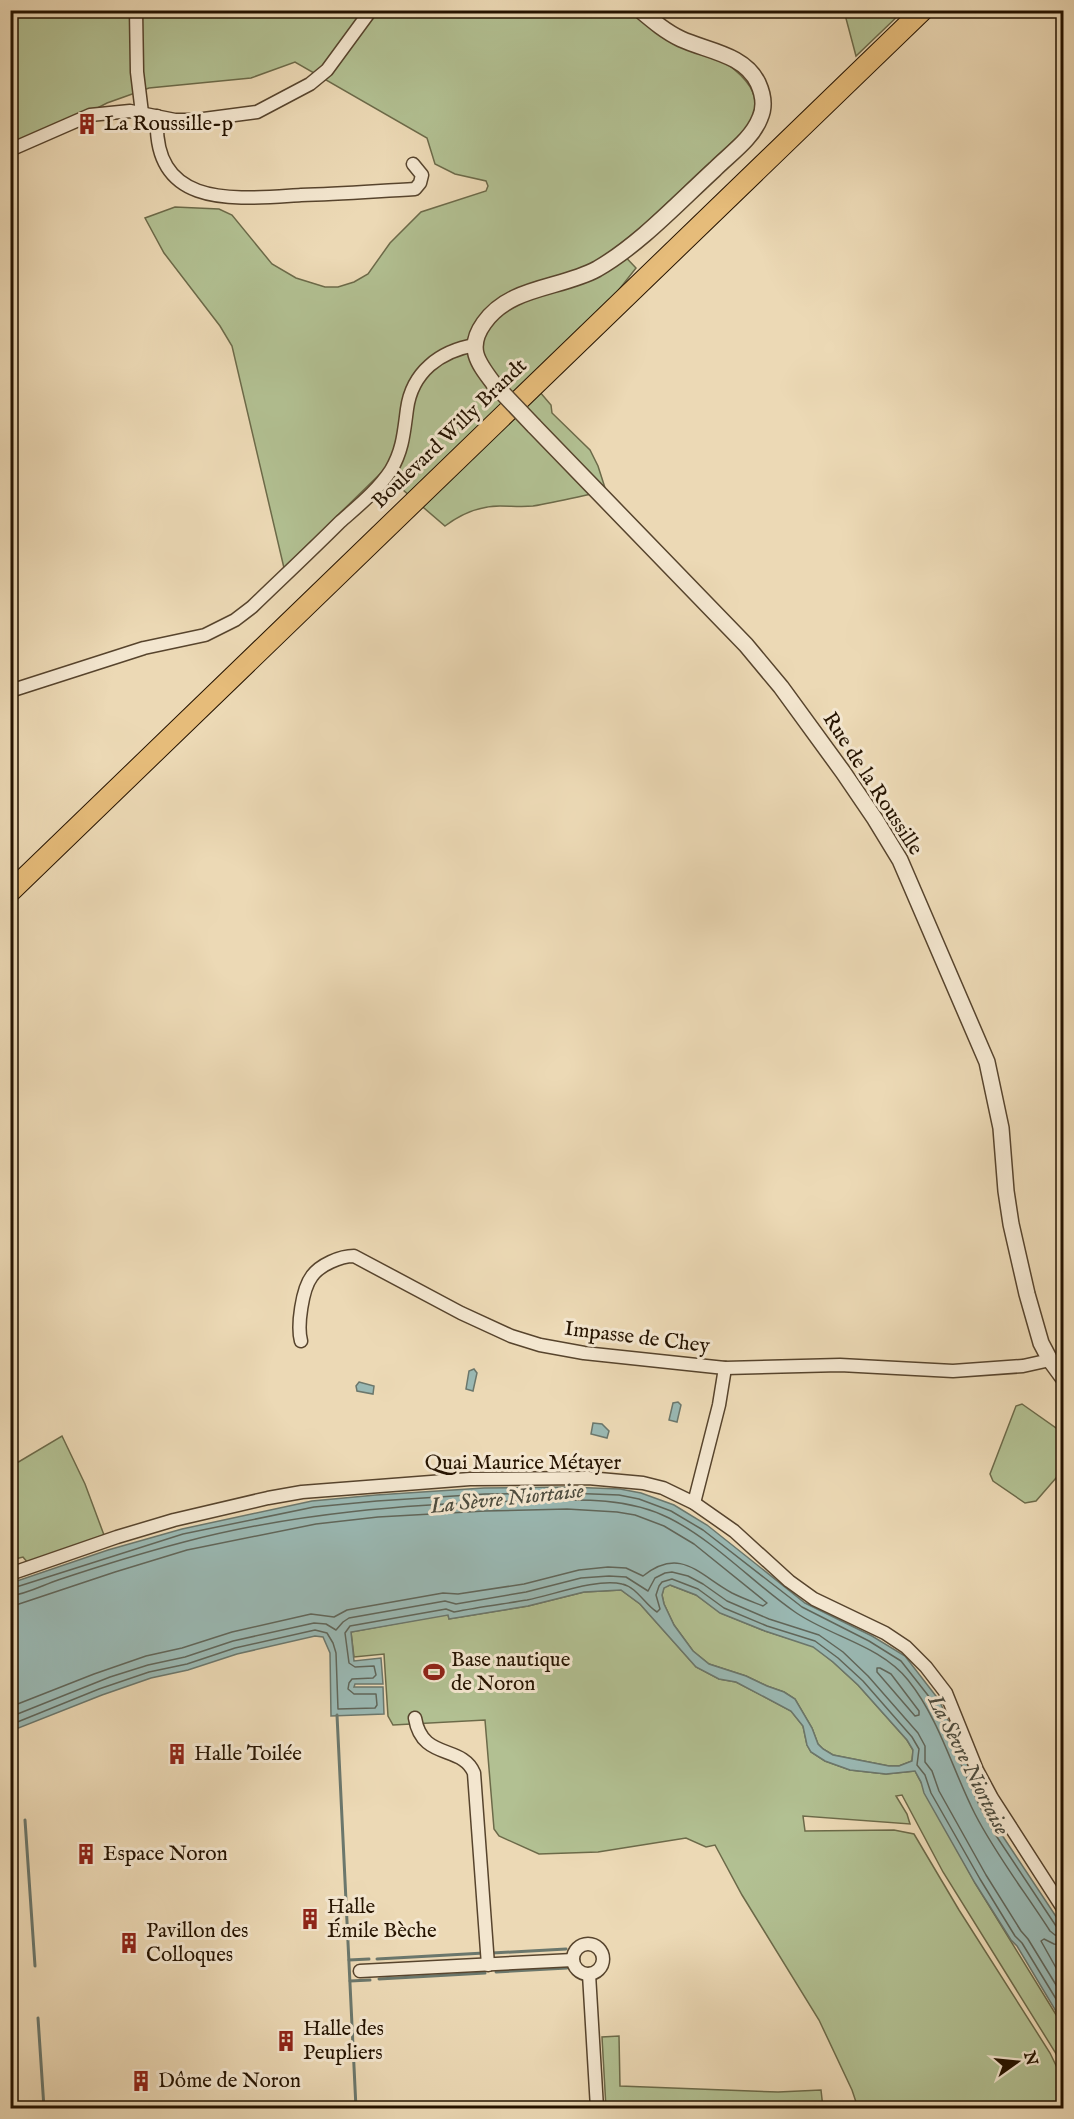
<svg xmlns="http://www.w3.org/2000/svg" width="1074" height="2119" viewBox="0 0 1074 2119" font-family="'IM FELL English',serif">
	<style>
		.green { fill: #b2c092; stroke: #6c6a49; stroke-width: 1.5 }
		.water { fill: #9ab9b4; stroke: #6b776c; stroke-width: 1.5; fill-rule: evenodd }
		.lines { fill: none; stroke-linecap: round; stroke-linejoin: round }
		.shore { stroke: #60665a; stroke-width: 1.5 }
		.stream { stroke: #6b776c; stroke-width: 3 }
		.minor-casing { stroke: #57442d; stroke-width: 15 }
		.tertiary-casing { stroke: #57442d; stroke-width: 18 }
		.primary-casing { stroke: #251300; stroke-width: 22 }
		.minor { stroke: #f3e6cf; stroke-width: 12 }
		.tertiary { stroke: #f3e6cf; stroke-width: 15 }
		.primary { stroke: #e6bc7a; stroke-width: 20 }
		.tertiary-bridge-casing { stroke: #57442d; stroke-width: 18; stroke-linecap: butt }
		.tertiary-bridge { stroke: #f3e6cf; stroke-width: 15 }
		.labels { text-anchor: middle; dominant-baseline: central; stroke-width: 6; stroke-linejoin: round; paint-order: stroke }
		.poi-label { font-size: 21px; fill: #251300; stroke: #f3e6cf; text-anchor: start }
		.street-label { font-size: 21px; fill: #251300; stroke: #f3e6cf }
		.water-label { font-size: 22px; font-style: italic; fill: #4e4d3f; stroke: #f3e6cf }
	</style>
	<rect width="100%" height="100%" fill="#ecd9b5"/>
	<filter id="stains"><feTurbulence type="fractalNoise" baseFrequency=".00333" numOctaves="4"/><feColorMatrix values="0 0 0 0 .2 0 0 0 0 .09 0 0 0 0 .02 0 0 0 .5 -.17"/></filter>
	<radialGradient id="worn" r=".72"><stop offset=".6" stop-color="#630" stop-opacity="0"/><stop offset="1" stop-color="#630" stop-opacity=".3"/></radialGradient>
	<g class="green">
		<path d="M11 11H632L638 16C667 31 754 65 755 102 756 111 751 120 747 128L638 230 616 247 636 268 539 391 551 405 552 413 590 450 598 466 606 491C581 496 557 502 533 506 522 507 511 506 500 506 479 506 461 514 445 526L382 472 284 568 232 346 220 326 164 253 145 218 175 207 219 209 232 215 272 264 296 278 325 287H338L354 282 368 274 390 243 421 212 486 191 488 186 486 181 455 174 435 164 427 138 295 62 251 78 149 88 107 103 11 153Z"/>
		<polygon points="844,11 844,10 903,11 856,56"/>
		<polygon points="1022,1404 1063,1433 1063,1470 1036,1501 1025,1503 993,1481 990,1474 1016,1406"/>
		<polygon points="62,1436 85,1484 104,1535 28,1563 23,1557 11,1560 10,1467"/>
		<polygon points="670,1585 696,1595 721,1613 765,1631 813,1646 833,1662 858,1685 907,1740 913,1750 912,1761 899,1766 889,1766 833,1755 823,1749 818,1744 812,1728 795,1699 784,1692 767,1686 746,1676 709,1664 693,1651 674,1625 664,1604 662,1595 664,1587"/>
		<polygon points="621,1590 640,1604 696,1667 719,1679 736,1682 791,1711 803,1726 807,1745 811,1752 825,1761 850,1770 886,1774 915,1771 975,1883 1063,2026 1063,2068 1055,2052 943,1872 902,1795 896,1796 907,1814 910,1824 803,1816 805,1831 894,1830 914,1834 959,1910 1050,2053 1063,2080 1063,2108 858,2108 852,2090 819,2020 742,1895 715,1845 706,1847 686,1838 598,1852 539,1854 499,1836 494,1829 485,1720 393,1725 388,1716 384,1654 354,1657 351,1632 448,1614 449,1619 528,1606 584,1592"/>
		<polygon points="619,2036 620,2086 778,2092 821,2090 823,2108 800,2108 781,2103 626,2102 626,2108 606,2108 602,2037"/>
	</g>
	<g class="water">
		<polygon points="474,1369 477,1373 473,1391 466,1389 469,1371"/>
		<polygon points="359,1382 374,1386 373,1394 357,1391 356,1386"/>
		<polygon points="678,1402 681,1405 677,1422 669,1420 673,1403"/>
		<polygon points="593,1423 602,1424 609,1431 607,1438 591,1434"/>
		<path d="M567 1487 620 1489 641 1493 674 1505 707 1525 805 1603 872 1636 905 1656 939 1700 986 1805 1000 1832 1063 1927V2023L1017 1946 1011 1940 975 1883 924 1793 921 1782 915 1771 886 1774 850 1770 825 1761 811 1752 807 1745 803 1726 791 1711 736 1682 719 1679 696 1667 640 1604 621 1590 584 1592 528 1606 449 1619 448 1615 351 1632 354 1661 381 1658 383 1684H355L354 1687H383L384 1714 331 1716 330 1653 323 1637 315 1636 237 1654 188 1670 151 1678 102 1695 11 1731V1583L108 1550 182 1529 312 1501 376 1495 484 1488ZM670 1585 696 1595 720 1613 765 1631 813 1647 833 1662 858 1685 907 1740 913 1750 912 1761 899 1766H889L833 1755 823 1749 818 1744 812 1728 795 1699 784 1692 767 1686 746 1676 709 1664 693 1651 674 1625 664 1604 662 1595 664 1588Z"/>
	</g>
	<g class="lines">
		<g class="shore">
			<polyline points="10,1589 183,1534 314,1507 377,1501 485,1494 567,1493 619,1495 639,1499 671,1511 703,1530 802,1607 869,1641 901,1661 934,1703 980,1807 995,1834 1056,1926 1064,1929"/>
			<path d="M10 1596C27 1594 43 1585 58 1580 100 1566 142 1553 184 1542 294 1513 408 1504 521 1501 570 1500 624 1495 669 1518 715 1541 753 1583 795 1612 831 1637 880 1645 908 1680 940 1720 952 1769 975 1814 996 1855 1025 1892 1050 1931L1055 1935 1064 1937"/>
			<path d="M10 1605 19 1604 115 1572 187 1550 316 1524 378 1517 485 1511 567 1509 617 1512 635 1515 664 1526 694 1544 767 1603 763 1606C753 1602 742 1598 732 1593 699 1575 681 1546 643 1576L626 1568 608 1567 579 1570 524 1584 458 1594 443 1593 347 1610 334 1617 311 1614 232 1632 182 1648 146 1656 94 1674 10 1707"/>
			<polygon points="877,1668 880,1668 891,1674 919,1711 919,1715 915,1716 877,1672"/>
			<polyline points="10,1717 110,1677 148,1665 185,1657 233,1641 314,1623 326,1624 336,1630 343,1622 349,1618 445,1601 456,1604 526,1592 581,1578 609,1576 626,1577 648,1591 655,1578 665,1573 672,1572 688,1576 703,1584 727,1601 769,1619 819,1635 843,1652 868,1676 918,1733 925,1746 925,1762 932,1771 939,1791 986,1875 1021,1931 1028,1939 1064,1998"/>
			<path d="M10 1725 99 1689 149 1672 187 1664 235 1648 315 1630 327 1633 333 1643 336 1653 338 1709 375 1708 377 1705 376 1694H354L348 1689 349 1683 352 1679 373 1678 376 1675 374 1666 355 1667 349 1663 345 1633 350 1626 446 1609 454 1612C479 1607 503 1604 527 1600 553 1595 597 1578 622 1584 637 1587 645 1605 657 1612L660 1609 656 1595 659 1586 662 1582 672 1579 698 1589 724 1608 767 1626 815 1641 838 1658 863 1681 912 1737 919 1749 917 1765 925 1775 931 1793 980 1879 1015 1936 1022 1943 1064 2012"/>
			<polyline points="1064,1946 1054,1944 1044,1939 1041,1941 1064,1982"/>
		</g>
		<g class="stream">
			<polyline points="337,1715 356,2108"/>
			<polyline points="25,1820 35,1966"/>
			<polyline points="492,1953 566,1949"/>
			<polyline points="377,1959 484,1953"/>
			<polyline points="349,1960 369,1959"/>
			<polyline points="496,1972 567,1968"/>
			<polyline points="379,1979 485,1973"/>
			<polyline points="350,1981 370,1980"/>
			<polyline points="38,2018 44,2108"/>
		</g>
		<defs>
			<g id="minor">
				<polyline points="136,10 137,72 142,113"/>
				<path d="M157 116C152 210 235 199 301 195 339 194 377 191 415 189L420 183 422 175 413 164"/>
				<polyline points="10,150 90,115 130,111 175,120 196,120 257,112 310,84 327,70 371,10"/>
				<path d="M10 691 144 648 205 635 235 620 252 607C281 579 311 551 340 522 358 506 378 490 391 470 403 450 404 431 407 409 412 372 440 351 475 345"/>
				<path d="M301 1341C297 1326 302 1289 312 1276 320 1265 340 1256 354 1256L461 1313 511 1336 540 1345 584 1353 725 1368 840 1365 953 1371 1023 1366 1050 1360"/>
				<polyline points="694,1503 719,1405 725,1368"/>
				<polyline points="10,1574 117,1537 174,1520 268,1498 302,1492 470,1479 588,1478 643,1483 663,1488 694,1503 734,1531 789,1581 814,1599 885,1633 906,1647 926,1667 946,1693 977,1770 992,1798 1064,1910"/>
				<path d="M415 1718C422 1761 462 1744 474 1773L488 1965"/>
				<circle cx="588" cy="1959" r="15"/>
				<polyline points="360,1971 573,1960"/>
				<polyline points="589,1974 597,2108"/>
			</g>
			<g id="tertiary">
				<path d="M494 384C478 363 466 348 484 323 510 286 560 289 597 269 639 245 679 202 715 169 730 154 752 139 760 118 765 107 763 94 758 83 744 54 707 51 681 39 666 32 653 21 640 10"/>
				<polyline points="534,426 746,645 781,687 843,772 875,819 900,860 987,1062 1001,1128 1006,1191 1011,1224 1027,1294 1041,1343 1050,1360 1064,1379"/>
			</g>
			<polyline id="primary" points="10,892 923,10"/>
		</defs>
		<use href="#minor" class="minor-casing"/>
		<use href="#tertiary" class="tertiary-casing"/>
		<use href="#primary" class="primary-casing"/>
		<use href="#minor" class="minor"/>
		<use href="#tertiary" class="tertiary"/>
		<use href="#primary" class="primary"/>
		<defs>
			<polyline id="tertiary-bridge" points="494,384 534,426"/>
		</defs>
		<use href="#tertiary-bridge" class="tertiary-bridge-casing"/>
		<use href="#tertiary-bridge" class="tertiary-bridge"/>
	</g>
	<defs>
		<symbol id="building-bare" viewBox="-9 -9 18 18"><path d="M-4-6H4V6H1V3H-1V6H-4ZM-2.5-4.3h1.7v1.8h-1.7ZM.8-4.3h1.7v1.8H.8ZM-2.5-1h1.7V.8h-1.7ZM.8-1h1.7V.8H.8Z" fill="#8f2418" stroke="#f3e6cf" stroke-width="2.5" paint-order="stroke"/></symbol>
		<symbol id="stadium-bare" viewBox="-9 -9 18 18"><path d="M0-5a6.5 5 0 1 0 0 10a6.5 5 0 1 0 0-10ZM-3.5-1.8h7v3.6h-7Z" fill="#8f2418" stroke="#f3e6cf" stroke-width="2.5" paint-order="stroke"/></symbol>
	</defs>
	<g fill-rule="evenodd">
		<use href="#building-bare" x="72" y="109" width="30" height="30"/>
		<use href="#stadium-bare" x="419" y="1657" width="30" height="30"/>
		<use href="#building-bare" x="162" y="1739" width="30" height="30"/>
		<use href="#building-bare" x="71" y="1839" width="30" height="30"/>
		<use href="#building-bare" x="295" y="1904" width="30" height="30"/>
		<use href="#building-bare" x="114" y="1928" width="30" height="30"/>
		<use href="#building-bare" x="271" y="2026" width="30" height="30"/>
		<use href="#building-bare" x="126" y="2066" width="30" height="30"/>
	</g>
	<g class="labels">
		<g class="poi-label">
			<text x="104" y="124">La Roussille-p</text>
			<text x="451" y="1660">Base nautique<tspan x="451" dy="24">de Noron</tspan></text>
			<text x="194" y="1754">Halle Toilée</text>
			<text x="103" y="1854">Espace Noron</text>
			<text x="327" y="1907">Halle<tspan x="327" dy="24">Émile Bèche</tspan></text>
			<text x="146" y="1931">Pavillon des<tspan x="146" dy="24">Colloques</tspan></text>
			<text x="303" y="2029">Halle des<tspan x="303" dy="24">Peupliers</tspan></text>
			<text x="158" y="2081">Dôme de Noron</text>
		</g>
		<g class="street-label">
			<text transform="translate(450 434) rotate(-44)">Boulevard Willy Brandt</text>
			<text transform="translate(872 784) rotate(57)">Rue de la Roussille</text>
			<text transform="translate(637 1338) rotate(7)">Impasse de Chey</text>
			<text x="523" y="1463">Quai Maurice Métayer</text>
		</g>
		<g class="water-label">
			<text transform="translate(507 1499) rotate(-6)">La Sèvre Niortaise</text>
			<text transform="translate(968 1765) rotate(63)">La Sèvre Niortaise</text>
		</g>
	</g>
	<rect width="1074" height="2119" fill="none" stroke="#ecd9b5" stroke-width="36"/>
	<rect x="12" y="12" width="1050" height="2095" fill="none" stroke="#251300" stroke-width="3"/>
	<rect x="18" y="18" width="1038" height="2083" fill="none" stroke="#251300" stroke-width="1.5"/>
	<g transform="translate(1017 2062) rotate(75)" stroke="#f3e6cf" stroke-width="4.5" paint-order="stroke">
	<path d="M0-4.5L10 22L0 15L-10 22Z" fill="#251300"/>
	<text y="-9" font-size="16" font-weight="bold" text-anchor="middle" fill="#251300">N</text>
	</g>
	<rect width="100%" height="100%" filter="url(#stains)"/>
	<rect width="100%" height="100%" fill="url(#worn)"/>
</svg>
